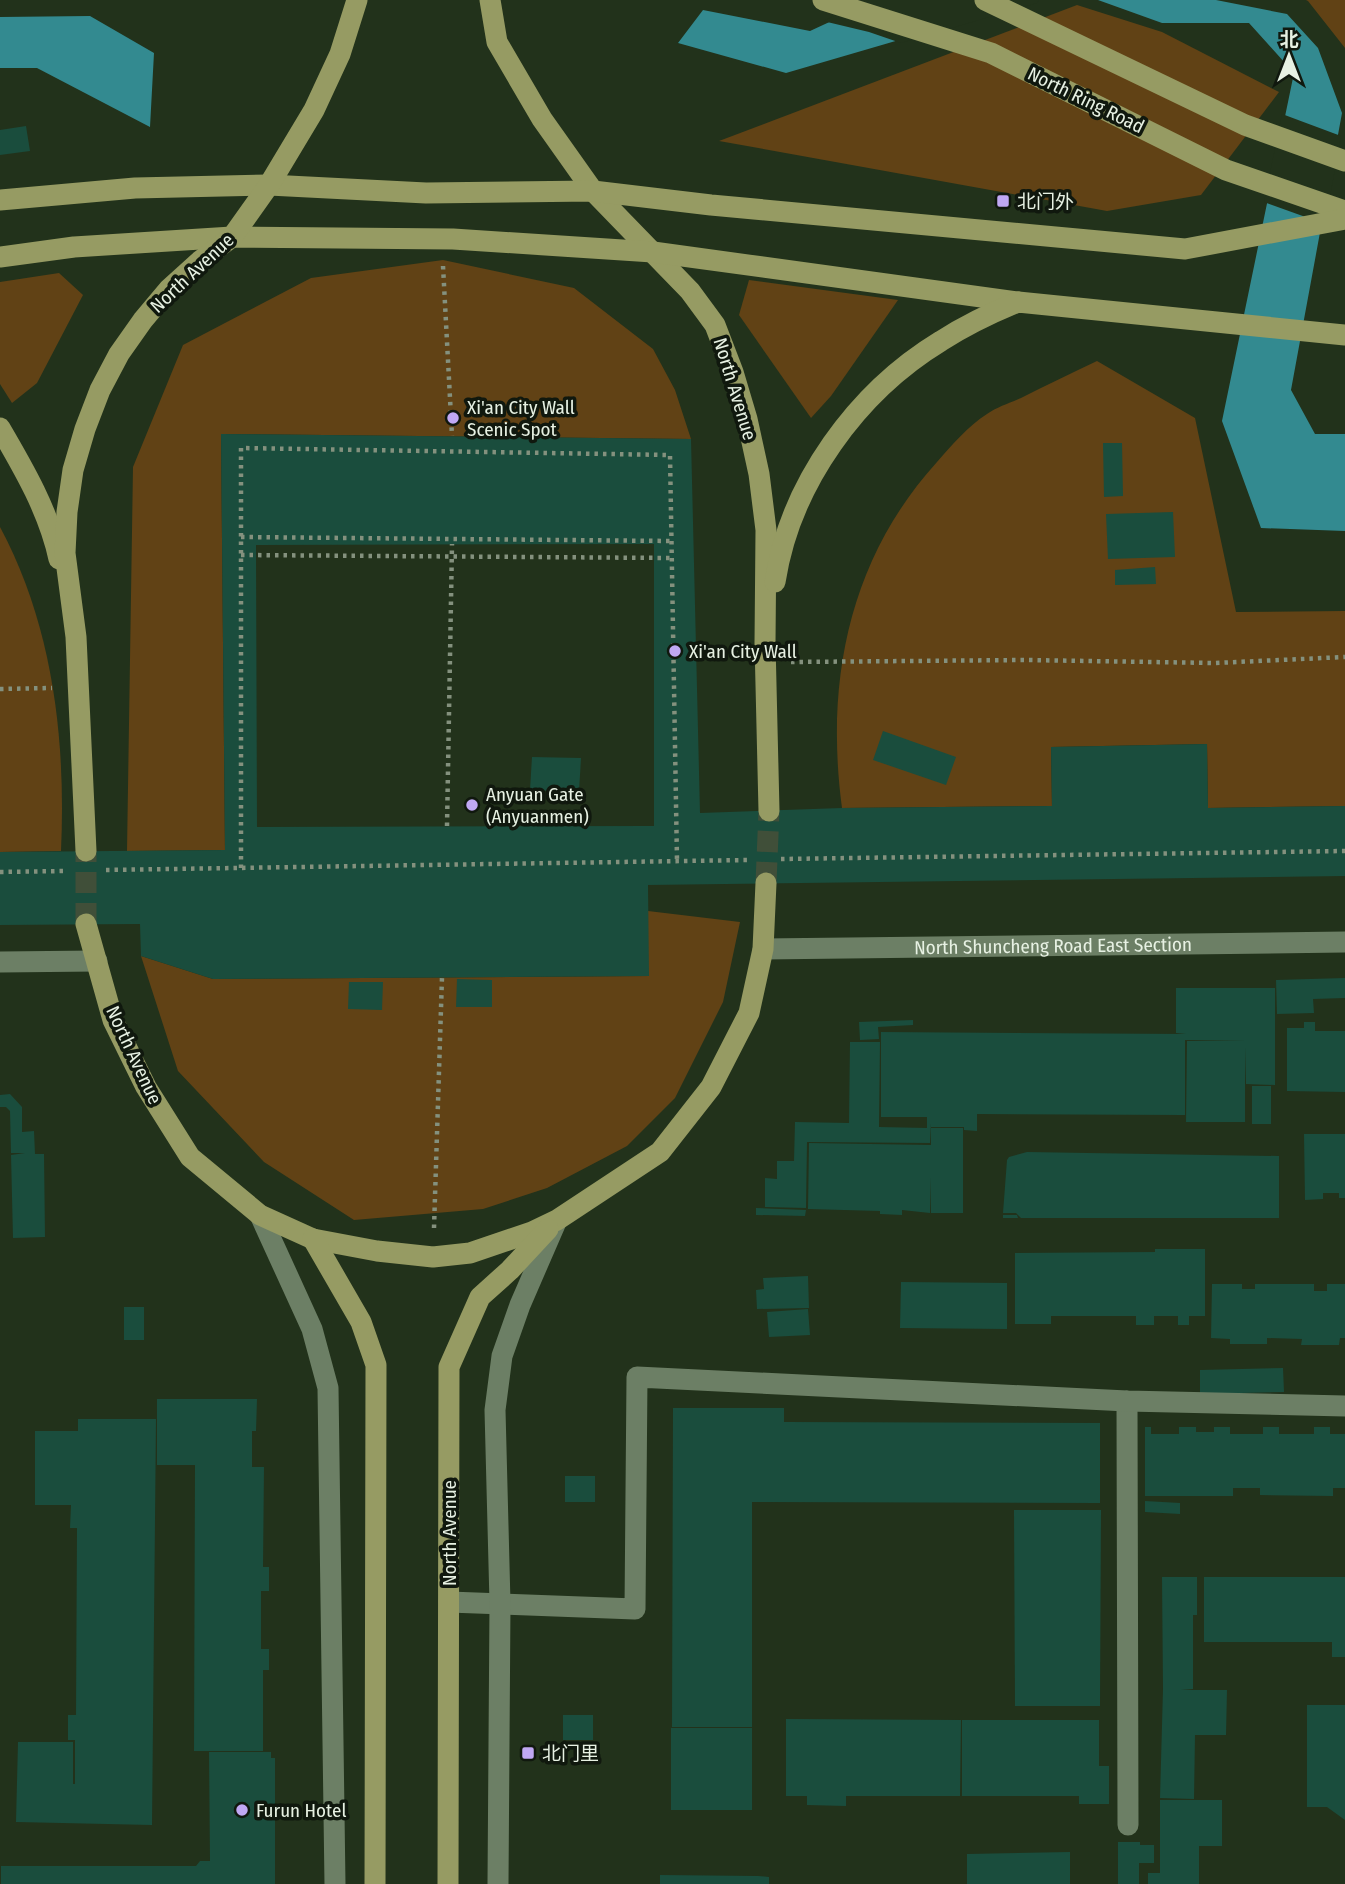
<svg xmlns="http://www.w3.org/2000/svg" width="1345" height="1884" viewBox="0 0 1345 1884" font-family="'Fira Sans Condensed','Noto Sans SC',sans-serif">
	<style>
		.green { fill: #614215 }
		.water { fill: #338a90 }
		.pier { fill: #22321b }
		.building { fill: #1a4d3d; fill-rule: evenodd }
		.lines { fill: none; stroke-linecap: round; stroke-linejoin: round }
		.major-tunnel { stroke: #404f39; stroke-width: 21; stroke-dasharray: 21 10; stroke-linecap: butt }
		.path { stroke: #84917e; stroke-width: 4.5; stroke-dasharray: 3.5 5; stroke-linecap: butt }
		.minor { stroke: #6c7f65; stroke-width: 21 }
		.major { stroke: #969b63; stroke-width: 21 }
		.poi-dot { fill: #c0a8f3; stroke: #10180e; stroke-width: 2.5 }
		.labels { text-anchor: middle; dominant-baseline: central; stroke-width: 7; stroke-linejoin: round; paint-order: stroke }
		.street-label { font-size: 19px; fill: #e7f1e3; stroke: #10180e }
		.poi-label { font-size: 19px; fill: #e7f1e3; stroke: #10180e; text-anchor: start }
	</style>
	<rect width="100%" height="100%" fill="#22321b"/>
	<g class="green">
		<polygon points="1306,0 1345,0 1345,48 1308,1"/>
		<polygon points="1077,5 1162,32 1279,92 1201,195 1107,211 719,141"/>
		<polygon points="443,260 574,288 653,349 675,390 691,439 221,434 225,850 127,851 133,467 183,345 311,278"/>
		<polygon points="59,273 83,295 37,383 12,403 0,384 0,282"/>
		<polygon points="749,280 898,300 831,396 811,418 739,315"/>
		<path d="M1097 361 1195 418 1236 612 1345 611V806L1208 808 1207 744 1051 747 1052 806 842 808C825 681 849 559 937 462 952 445 968 426 987 414 997 407 1010 403 1021 398 1046 385 1072 373 1097 361Z"/>
		<path d="M0 527C53 626 66 740 61 851L0 852Z"/>
		<polygon points="648,911 740,922 723,1002 675,1098 627,1146 547,1188 483,1209 354,1220 264,1162 178,1071 141,956 213,979 648,976"/>
	</g>
	<g class="water">
		<polygon points="877,0 1036,0 786,73 678,43 703,10 810,31"/>
		<polygon points="1098,0 1216,0 1287,14 1318,48 1342,113 1291,390 1315,434 1345,434 1345,531 1261,528 1222,421 1294,73 1249,23 1162,23"/>
		<polygon points="90,16 154,53 150,127 37,68 0,68 0,17"/>
	</g>
	<g class="pier">
		<polygon points="869,0 1039,0 1037,3 901,43 869,32 823,21"/>
		<polygon points="1282,114 1341,136 1325,224 1264,202"/>
	</g>
	<g class="building">
		<polygon points="26,126 30,151 0,155 0,130"/>
		<path d="M221 434 691 439 700 813 842 808 1052 806 1051 747 1207 744 1208 808 1345 806V876L648 885 649 976 213 979 141 956 140 924 0 925V852L225 850ZM654 544V826L257 827 256 545Z"/>
		<polygon points="1103,443 1122,443 1123,496 1104,497"/>
		<polygon points="1173,512 1175,557 1108,559 1106,514"/>
		<polygon points="1155,567 1156,584 1115,585 1115,570"/>
		<polygon points="883,731 956,757 946,785 873,760"/>
		<polygon points="532,757 581,758 579,792 530,790"/>
		<polygon points="1345,978 1345,998 1313,999 1314,1013 1277,1014 1276,980"/>
		<polygon points="457,979 492,980 492,1007 456,1007"/>
		<polygon points="349,982 383,982 382,1010 348,1009"/>
		<polygon points="1176,988 1275,988 1275,1085 1246,1084 1245,1047 1245,1122 1186,1122 1187,1041 1246,1040 1185,1040 1185,1115 977,1114 977,1131 964,1130 964,1127 931,1127 931,1123 930,1143 807,1142 806,1208 765,1207 765,1178 777,1179 777,1161 794,1161 795,1122 849,1123 850,1042 880,1042 879,1127 927,1128 927,1117 881,1117 881,1032 1186,1034 1176,1033"/>
		<polygon points="913,1020 913,1025 878,1027 879,1039 860,1040 859,1022"/>
		<polygon points="1304,1022 1315,1022 1315,1031 1345,1031 1345,1092 1287,1091 1287,1028 1304,1028"/>
		<rect x="1252" y="1086" width="19" height="38"/>
		<polygon points="10,1094 22,1107 22,1132 34,1131 35,1154 44,1154 45,1237 13,1238 11,1155 25,1153 11,1153 10,1111 6,1107 0,1107 0,1095"/>
		<polygon points="931,1128 963,1128 963,1213 931,1213 931,1177 930,1213 902,1210 902,1215 880,1214 880,1211 808,1209 809,1143 931,1145"/>
		<polygon points="1304,1134 1345,1134 1345,1198 1339,1198 1339,1193 1323,1193 1323,1199 1305,1200"/>
		<polygon points="1027,1152 1279,1156 1279,1218 1021,1218 1016,1213 1003,1213 1007,1160 1009,1157"/>
		<polygon points="756,1208 806,1210 805,1216 756,1215"/>
		<polygon points="1003,1215 1017,1215 1018,1218 1003,1218"/>
		<polygon points="1155,1249 1205,1249 1205,1316 1189,1316 1189,1325 1178,1325 1178,1316 1154,1316 1154,1325 1136,1325 1136,1316 1051,1316 1051,1324 1015,1324 1015,1253 1155,1252"/>
		<polygon points="808,1276 809,1308 757,1309 756,1290 764,1289 763,1278"/>
		<polygon points="901,1282 1007,1283 1007,1329 900,1328"/>
		<polygon points="1212,1284 1242,1284 1242,1289 1255,1289 1255,1284 1314,1284 1314,1291 1327,1291 1327,1284 1345,1284 1345,1338 1340,1338 1339,1345 1301,1345 1302,1339 1267,1338 1267,1344 1230,1344 1230,1339 1211,1338"/>
		<rect x="124" y="1307" width="20" height="33"/>
		<polygon points="808,1309 810,1335 769,1337 767,1312"/>
		<polygon points="1283,1368 1284,1392 1200,1394 1200,1370"/>
		<polygon points="157,1399 257,1399 256,1431 252,1431 252,1467 264,1467 263,1567 269,1567 269,1591 261,1591 261,1649 269,1649 269,1670 263,1670 263,1751 194,1751 195,1465 157,1465"/>
		<polygon points="673,1408 784,1408 784,1422 1100,1423 1100,1503 752,1502 752,1727 672,1727"/>
		<polygon points="78,1419 156,1419 152,1825 16,1822 18,1742 73,1742 73,1784 75,1784 75,1740 68,1740 68,1715 76,1715 77,1528 70,1528 71,1505 35,1505 35,1431 78,1431"/>
		<polygon points="1145,1427 1151,1427 1151,1434 1179,1434 1179,1427 1196,1427 1196,1432 1214,1432 1214,1427 1230,1427 1230,1434 1263,1434 1263,1427 1279,1427 1279,1434 1314,1434 1314,1427 1330,1427 1330,1434 1345,1434 1345,1488 1333,1488 1333,1496 1260,1495 1260,1488 1233,1488 1233,1496 1145,1496"/>
		<rect x="565" y="1476" width="30" height="26"/>
		<polygon points="1145,1501 1180,1503 1180,1514 1145,1512"/>
		<polygon points="1014,1510 1101,1510 1100,1706 1015,1706"/>
		<polygon points="1162,1577 1197,1577 1197,1615 1193,1615 1193,1689 1181,1690 1227,1690 1226,1735 1195,1735 1194,1799 1160,1798 1163,1689"/>
		<polygon points="1204,1577 1345,1577 1345,1657 1332,1657 1332,1642 1204,1642"/>
		<polygon points="1307,1705 1345,1705 1345,1820 1327,1807 1307,1807"/>
		<rect x="563" y="1715" width="30" height="25"/>
		<polygon points="786,1719 961,1720 960,1796 846,1796 846,1806 807,1805 807,1796 786,1796"/>
		<polygon points="962,1720 1099,1720 1099,1766 1109,1766 1109,1804 1079,1804 1079,1796 962,1796"/>
		<rect x="671" y="1728" width="81" height="82"/>
		<polygon points="209,1752 271,1752 271,1758 275,1758 275,1884 1,1884 1,1866 196,1866 200,1861 210,1861"/>
		<polygon points="1160,1800 1222,1800 1222,1846 1199,1846 1199,1884 1148,1884 1148,1873 1160,1873"/>
		<polygon points="1118,1842 1140,1842 1140,1845 1154,1845 1154,1863 1139,1863 1139,1884 1118,1884"/>
		<polygon points="1070,1852 1070,1884 967,1884 967,1854"/>
		<polygon points="660,1875 758,1876 769,1877 769,1884 660,1884"/>
	</g>
	<g class="lines">
		<g class="major-tunnel">
			<polyline points="766,883 769,811"/>
			<polyline points="86,924 86,851"/>
		</g>
		<g class="path">
			<polyline points="443,266 452,436"/>
			<polyline points="241,537 671,541"/>
			<polyline points="241,555 671,558"/>
			<polyline points="791,662 1025,660 1215,663 1345,657"/>
			<polyline points="0,689 52,688"/>
			<polyline points="447,826 452,544"/>
			<polyline points="781,859 1345,851"/>
			<polyline points="241,868 241,448 670,455 677,861"/>
			<polyline points="106,870 748,860"/>
			<polyline points="0,872 66,871"/>
			<polyline points="434,1228 442,977"/>
		</g>
		<g class="minor">
			<path id="s1" d="M763 949 1345 942"/>
			<polyline points="0,962 97,961"/>
			<polyline points="260,1215 312,1329 328,1388 335,1884"/>
			<polyline points="1127,1401 1128,1825"/>
			<polyline points="449,1602 635,1609 637,1377 1127,1401 1345,1406"/>
			<polyline points="498,1884 500,1603 495,1410 502,1356 520,1305 556,1222"/>
		</g>
		<g class="major">
			<polyline points="490,0 497,42 542,119 593,191 690,291 715,325 733,372 747,419 759,474 766,530 765,643 769,811"/>
			<polyline points="823,0 991,53 1226,170 1345,211"/>
			<polyline points="985,0 1245,125 1345,161"/>
			<polyline points="0,200 135,188 269,185 426,193 593,191 711,205 1185,249 1345,219"/>
			<polyline points="0,257 74,247 232,237 453,239 653,252 1018,302"/>
			<path d="M0 428C24 469 49 512 59 559"/>
			<path d="M775 582C790 484 857 392 941 341 966 325 991 313 1018 302L1345 335"/>
			<polyline points="86,851 76,637 65,553 67,512 73,470 85,429 100,390 119,354 143,320 169,289 200,261 232,237 269,185 314,110 340,54 357,0"/>
			<polyline points="86,924 113,1020 146,1087 190,1157 260,1215 313,1239 377,1251 433,1257 470,1253 532,1232 557,1220 660,1152 711,1087 749,1013 763,949 766,883"/>
			<polyline points="313,1239 361,1322 376,1365 375,1884"/>
			<polyline points="448,1884 449,1367 480,1297 510,1270 548,1229"/>
		</g>
	</g>
	<g class="poi-dot">
		<rect x="996" y="194" width="14" height="14" rx="3.5"/>
		<circle cx="453" cy="418" r="7"/>
		<circle cx="675" cy="651" r="7"/>
		<circle cx="472" cy="805" r="7"/>
		<rect x="521" y="1746" width="14" height="14" rx="3.5"/>
		<circle cx="242" cy="1810" r="7"/>
	</g>
	<g class="labels">
		<g class="street-label">
			<text transform="translate(1086 100) rotate(26)">North Ring Road</text>
			<text transform="translate(192 273) rotate(-43)">North Avenue</text>
			<text transform="translate(735 389) rotate(73)">North Avenue</text>
			<text stroke="none"><textPath href="#s1" startOffset="290">North Shuncheng Road East Section</textPath></text>
			<text transform="translate(134 1055) rotate(65)">North Avenue</text>
			<text transform="translate(449 1533) rotate(-90)">North Avenue</text>
		</g>
		<g class="poi-label">
			<text x="1017" y="201">北门外</text>
			<text x="467" y="407">Xi'an City Wall<tspan x="467" dy="22">Scenic Spot</tspan></text>
			<text x="689" y="651">Xi'an City Wall</text>
			<text x="486" y="794">Anyuan Gate<tspan x="486" dy="22">(Anyuanmen)</tspan></text>
			<text x="542" y="1753">北门里</text>
			<text x="256" y="1810">Furun Hotel</text>
		</g>
	</g>
	<g transform="translate(1289 56)" stroke="#10180e" stroke-width="5" paint-order="stroke">
	<path d="M0-5L12 26L0 18L-12 26Z" fill="#e7f1e3"/>
	<text y="-10" font-size="19" font-weight="bold" text-anchor="middle" fill="#e7f1e3">北</text>
	</g>
</svg>
